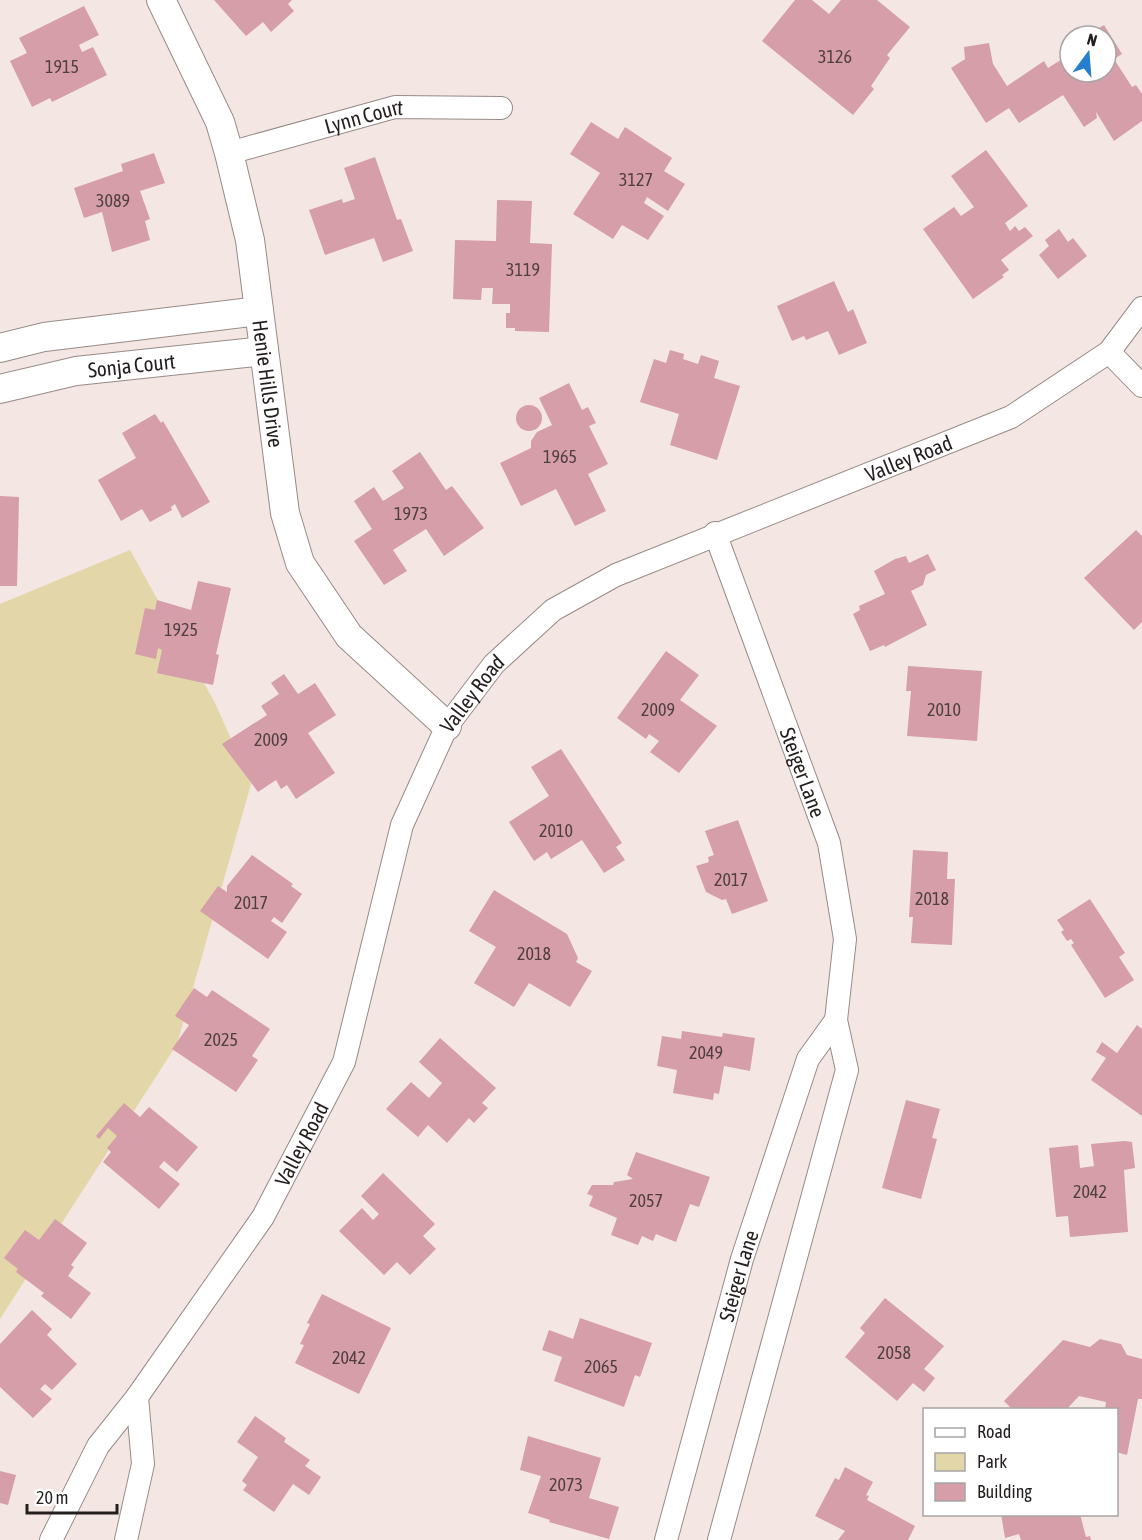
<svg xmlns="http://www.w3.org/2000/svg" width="1142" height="1540" viewBox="0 0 1142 1540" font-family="'Asap Condensed',sans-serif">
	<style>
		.green { fill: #e3d6a8 }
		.building { fill: #d59ea8 }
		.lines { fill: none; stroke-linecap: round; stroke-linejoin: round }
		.minor-casing { stroke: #978b87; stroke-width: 24 }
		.tertiary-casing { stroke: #978b87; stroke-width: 30 }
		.minor { stroke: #fff; stroke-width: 22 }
		.tertiary { stroke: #fff; stroke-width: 28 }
		.labels { text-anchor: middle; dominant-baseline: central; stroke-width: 4.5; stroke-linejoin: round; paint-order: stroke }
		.number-label { font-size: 18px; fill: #503f40 }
		.street-label { font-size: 21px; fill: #241f1e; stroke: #fff }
	</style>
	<rect width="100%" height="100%" fill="#f4e7e3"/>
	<polygon class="green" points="130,550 215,703 251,784 177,1044 0,1319 0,604"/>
	<g class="building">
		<polygon points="214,0 292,0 288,4 294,11 271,32 263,22 246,36"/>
		<polygon points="795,0 812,0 829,14 841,0 877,0 910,27 887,55 890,58 871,86 874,89 853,115 762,41"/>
		<polygon points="84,6 99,35 79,45 82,52 93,47 107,75 52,102 50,98 32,107 10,61 27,53 19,38"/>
		<polygon points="1104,25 1122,54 1114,59 1132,87 1136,85 1142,94 1142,121 1114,141 1096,112 1097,118 1084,127 1063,95 1019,123 1009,108 986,123 951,68 965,59 964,47 989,43 993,64 1007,86 1044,61 1048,68 1070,54 1070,72 1106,72 1106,36 1086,36"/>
		<polygon points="591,122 618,139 625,127 672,158 664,171 685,184 668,211 647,197 644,203 664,216 648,240 622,225 613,239 573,214 600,173 570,154"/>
		<polygon points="986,150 1028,206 1005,223 1010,231 1015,226 1019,231 1025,227 1033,236 1001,260 1009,270 1002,275 1004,277 973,299 923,229 954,207 961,216 974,207 951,176"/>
		<polygon points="154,153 165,183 140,191 150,219 145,221 150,240 112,252 102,212 84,218 74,188 123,171 121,164"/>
		<polygon points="375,157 397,220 401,219 413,251 383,262 374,238 325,255 309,210 342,199 343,203 355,199 344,168"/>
		<polygon points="497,200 532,201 530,243 552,244 549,332 515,331 515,328 506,328 506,313 510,313 510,304 492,304 493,288 482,288 481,300 453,299 455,240 496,241"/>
		<polygon points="1059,229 1068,242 1073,238 1087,256 1058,279 1039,255 1049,246 1045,240"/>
		<polygon points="834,281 848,312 853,309 867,343 839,355 828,331 806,340 804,336 792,341 777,306"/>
		<polygon points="670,350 684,354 683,359 698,364 701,355 719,361 714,378 740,386 717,460 670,445 679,414 640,402 654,359 666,363"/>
		<polygon points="569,383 582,410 588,407 596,423 589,426 608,464 588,474 606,511 575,526 556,489 521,506 500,463 531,448 531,441 537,432 552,425 539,398"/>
		<circle cx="529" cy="418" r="13"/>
		<polygon points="155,414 161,423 163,421 210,502 182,518 175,504 171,507 172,510 150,522 142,509 121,521 98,480 136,458 122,433"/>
		<polygon points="420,452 446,490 452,486 484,528 444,556 426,529 393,550 407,571 384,585 354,541 372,529 354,501 374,487 383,501 404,488 392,471"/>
		<polygon points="0,496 19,497 17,586 0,586"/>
		<polygon points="1136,530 1142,536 1142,622 1134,630 1084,578"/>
		<polygon points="928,554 936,570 926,575 923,585 911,591 927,625 885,647 884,645 870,651 853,614 860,610 859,606 885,594 874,571 895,559 906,556 909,563"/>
		<polygon points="198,581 231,588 216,654 219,655 213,685 157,673 162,650 158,648 156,659 135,654 145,608 155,610 157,600 191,610"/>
		<polygon points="666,651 699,675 680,700 717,726 679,773 650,752 659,741 649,734 646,739 617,718"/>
		<polygon points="908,666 982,671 977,741 907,736 911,691 906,691"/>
		<polygon points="284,674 298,694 315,683 336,715 308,733 335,773 296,799 287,785 281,789 276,780 258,792 222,744 267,715 261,706 279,694 271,683"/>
		<polygon points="561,749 622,843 616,847 625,860 604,873 582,840 551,859 547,852 534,861 509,822 549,796 531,767"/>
		<polygon points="738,820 768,901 732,914 726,899 722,900 706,892 696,866 709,862 708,857 714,855 705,831"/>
		<polygon points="913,850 948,852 947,879 955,879 952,945 911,943 913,917 909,917"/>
		<polygon points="252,855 293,884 291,886 302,894 282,923 274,917 271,921 287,932 268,959 200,911 218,886 227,892 227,886"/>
		<polygon points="494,890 567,934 578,958 576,962 592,971 570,1007 529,983 514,1007 474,983 496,947 469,931"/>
		<polygon points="1090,899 1125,953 1119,957 1134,980 1105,998 1071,945 1074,943 1071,939 1067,941 1061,932 1064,930 1057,920"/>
		<polygon points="194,988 207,997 212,990 270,1029 252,1056 258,1060 236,1092 172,1049 189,1025 175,1016"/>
		<polygon points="1137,1025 1142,1029 1142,1116 1091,1080 1106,1058 1096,1052 1102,1042 1117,1053"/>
		<polygon points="682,1031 722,1037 723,1033 755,1038 750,1071 724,1066 719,1094 714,1093 713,1100 673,1093 677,1070 657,1066 662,1036 681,1039"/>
		<polygon points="440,1038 496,1088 482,1103 488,1108 474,1123 469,1118 447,1143 428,1125 418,1137 386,1109 411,1082 429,1098 442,1083 419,1062"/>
		<polygon points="906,1100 940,1109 932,1138 937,1139 921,1199 882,1188"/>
		<polygon points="124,1103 140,1117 149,1107 198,1147 177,1172 164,1161 159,1167 180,1184 159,1209 103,1162 111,1152 107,1148 117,1136 108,1128 99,1139 96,1136"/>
		<polygon points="1124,1141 1132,1142 1135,1168 1124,1170 1128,1232 1070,1237 1068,1216 1056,1217 1049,1148 1078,1145 1080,1168 1094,1166 1091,1144"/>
		<polygon points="636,1152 710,1177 699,1207 690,1204 676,1242 656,1234 653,1241 642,1236 638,1245 611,1235 617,1218 589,1206 593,1196 587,1194 592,1185 613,1185 614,1182 633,1179 627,1175"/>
		<polygon points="383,1173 435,1224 423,1236 436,1249 410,1275 397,1262 384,1275 339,1231 362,1208 373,1220 379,1214 361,1196"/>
		<polygon points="55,1219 87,1243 71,1265 74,1267 68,1276 91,1293 71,1319 41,1296 44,1293 16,1272 18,1269 4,1258 25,1230 39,1240"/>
		<polygon points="322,1294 391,1328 359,1394 295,1363 304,1345 300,1344 310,1324 307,1323"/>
		<polygon points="885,1298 944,1346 924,1369 935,1378 924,1392 913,1383 897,1401 845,1357 865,1333 860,1328"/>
		<polygon points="32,1310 52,1329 47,1335 77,1364 52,1390 45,1384 40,1389 52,1399 33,1418 0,1387 0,1344"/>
		<polygon points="580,1318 652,1343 640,1377 635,1375 624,1407 554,1381 562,1357 542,1350 549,1330 573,1339"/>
		<polygon points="1100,1339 1121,1344 1127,1355 1142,1359 1142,1399 1138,1399 1127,1455 1116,1452 1116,1410 1105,1410 1106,1402 1079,1396 1066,1410 1013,1410 1004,1401 1063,1340 1090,1347"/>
		<polygon points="255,1416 286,1438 284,1442 310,1460 305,1466 321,1477 309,1495 293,1484 274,1512 243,1490 247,1485 242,1481 258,1457 237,1442"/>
		<polygon points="528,1436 601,1458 589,1498 619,1507 609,1539 549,1522 550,1520 528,1513 541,1476 520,1470"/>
		<polygon points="845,1467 873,1482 866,1495 869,1496 867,1500 915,1526 908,1540 838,1540 845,1531 815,1516 835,1478 839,1480"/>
		<polygon points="0,1471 16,1475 8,1505 0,1503"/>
		<polygon points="1001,1514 1080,1514 1086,1537 1090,1536 1091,1540 1021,1540 1019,1534 1005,1538"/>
	</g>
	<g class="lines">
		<defs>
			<g id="minor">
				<path id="s1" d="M229 153 395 107 501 108"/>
				<polyline points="1109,352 1142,386"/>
				<path id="s2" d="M715 533 829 843 845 939 836 1020 847 1070 719 1540"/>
				<path id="s3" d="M51 1540 98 1446 137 1397 263 1217 344 1062 402 825 447 726 494 664 553 610 616 575 1011 417 1109 352 1142 308"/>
				<polyline points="126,1540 143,1464 137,1397"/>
				<path id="s4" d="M666 1540 742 1259 808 1059 836 1020"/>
			</g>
			<g id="tertiary">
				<path id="s5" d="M161 0 220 122 229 153 250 240 285 513 300 563 349 636 447 726"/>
				<polyline points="0,348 44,337 259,311"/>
				<path id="s6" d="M0 389 76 371 264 351"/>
			</g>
		</defs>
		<use href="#minor" class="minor-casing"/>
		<use href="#tertiary" class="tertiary-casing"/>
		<use href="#minor" class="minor"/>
		<use href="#tertiary" class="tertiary"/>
	</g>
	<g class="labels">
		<g class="number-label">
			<text x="835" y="56">3126</text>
			<text x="62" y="66">1915</text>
			<text x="636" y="179">3127</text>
			<text x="113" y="200">3089</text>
			<text x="523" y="269">3119</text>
			<text x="560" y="456">1965</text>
			<text x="411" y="513">1973</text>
			<text x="181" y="629">1925</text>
			<text x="658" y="709">2009</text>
			<text x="944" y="709">2010</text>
			<text x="271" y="739">2009</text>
			<text x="556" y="830">2010</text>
			<text x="731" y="879">2017</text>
			<text x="932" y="898">2018</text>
			<text x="251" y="902">2017</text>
			<text x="534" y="953">2018</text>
			<text x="221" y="1039">2025</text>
			<text x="706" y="1052">2049</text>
			<text x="1090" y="1191">2042</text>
			<text x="646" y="1200">2057</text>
			<text x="894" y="1352">2058</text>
			<text x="349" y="1357">2042</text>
			<text x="601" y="1366">2065</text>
			<text x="566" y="1484">2073</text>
		</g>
		<g class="street-label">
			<text stroke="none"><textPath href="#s1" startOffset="140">Lynn Court</textPath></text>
			<text stroke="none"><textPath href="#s6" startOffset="134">Sonja Court</textPath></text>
			<text stroke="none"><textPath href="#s5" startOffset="402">Henie Hills Drive</textPath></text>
			<text stroke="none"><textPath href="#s3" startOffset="1460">Valley Road</textPath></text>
			<text stroke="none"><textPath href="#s3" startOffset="956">Valley Road</textPath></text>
			<text stroke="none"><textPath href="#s2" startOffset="255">Steiger Lane</textPath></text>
			<text stroke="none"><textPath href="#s3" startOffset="470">Valley Road</textPath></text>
			<text stroke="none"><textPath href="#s4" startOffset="274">Steiger Lane</textPath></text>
		</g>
	</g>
	<rect x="923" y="1408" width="195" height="108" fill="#ffffff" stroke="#a7a5a5" stroke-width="1.5"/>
	<rect x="935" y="1428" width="30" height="9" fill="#ffffff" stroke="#a7a5a5" stroke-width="1.5"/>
	<text x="977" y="1438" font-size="18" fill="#241f1e">Road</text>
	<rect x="935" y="1453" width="30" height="18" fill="#e3d6a8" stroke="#a7a5a5" stroke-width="1.5"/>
	<text x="977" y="1468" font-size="18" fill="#241f1e">Park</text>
	<rect x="935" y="1483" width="30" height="18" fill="#d59ea8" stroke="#a7a5a5" stroke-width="1.5"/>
	<text x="977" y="1498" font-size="18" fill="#241f1e">Building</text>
	<g transform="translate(1088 54) rotate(16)"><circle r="28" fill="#ffffff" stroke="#a7a5a5" stroke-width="1.5"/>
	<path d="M0-4.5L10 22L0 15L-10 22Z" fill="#257fcc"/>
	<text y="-9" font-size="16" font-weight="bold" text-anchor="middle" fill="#241f1e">N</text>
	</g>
	<path d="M27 1504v9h90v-9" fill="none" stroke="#241f1e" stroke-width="3"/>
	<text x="36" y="1504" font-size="18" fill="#241f1e" stroke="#ffffff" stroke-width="4.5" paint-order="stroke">20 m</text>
</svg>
